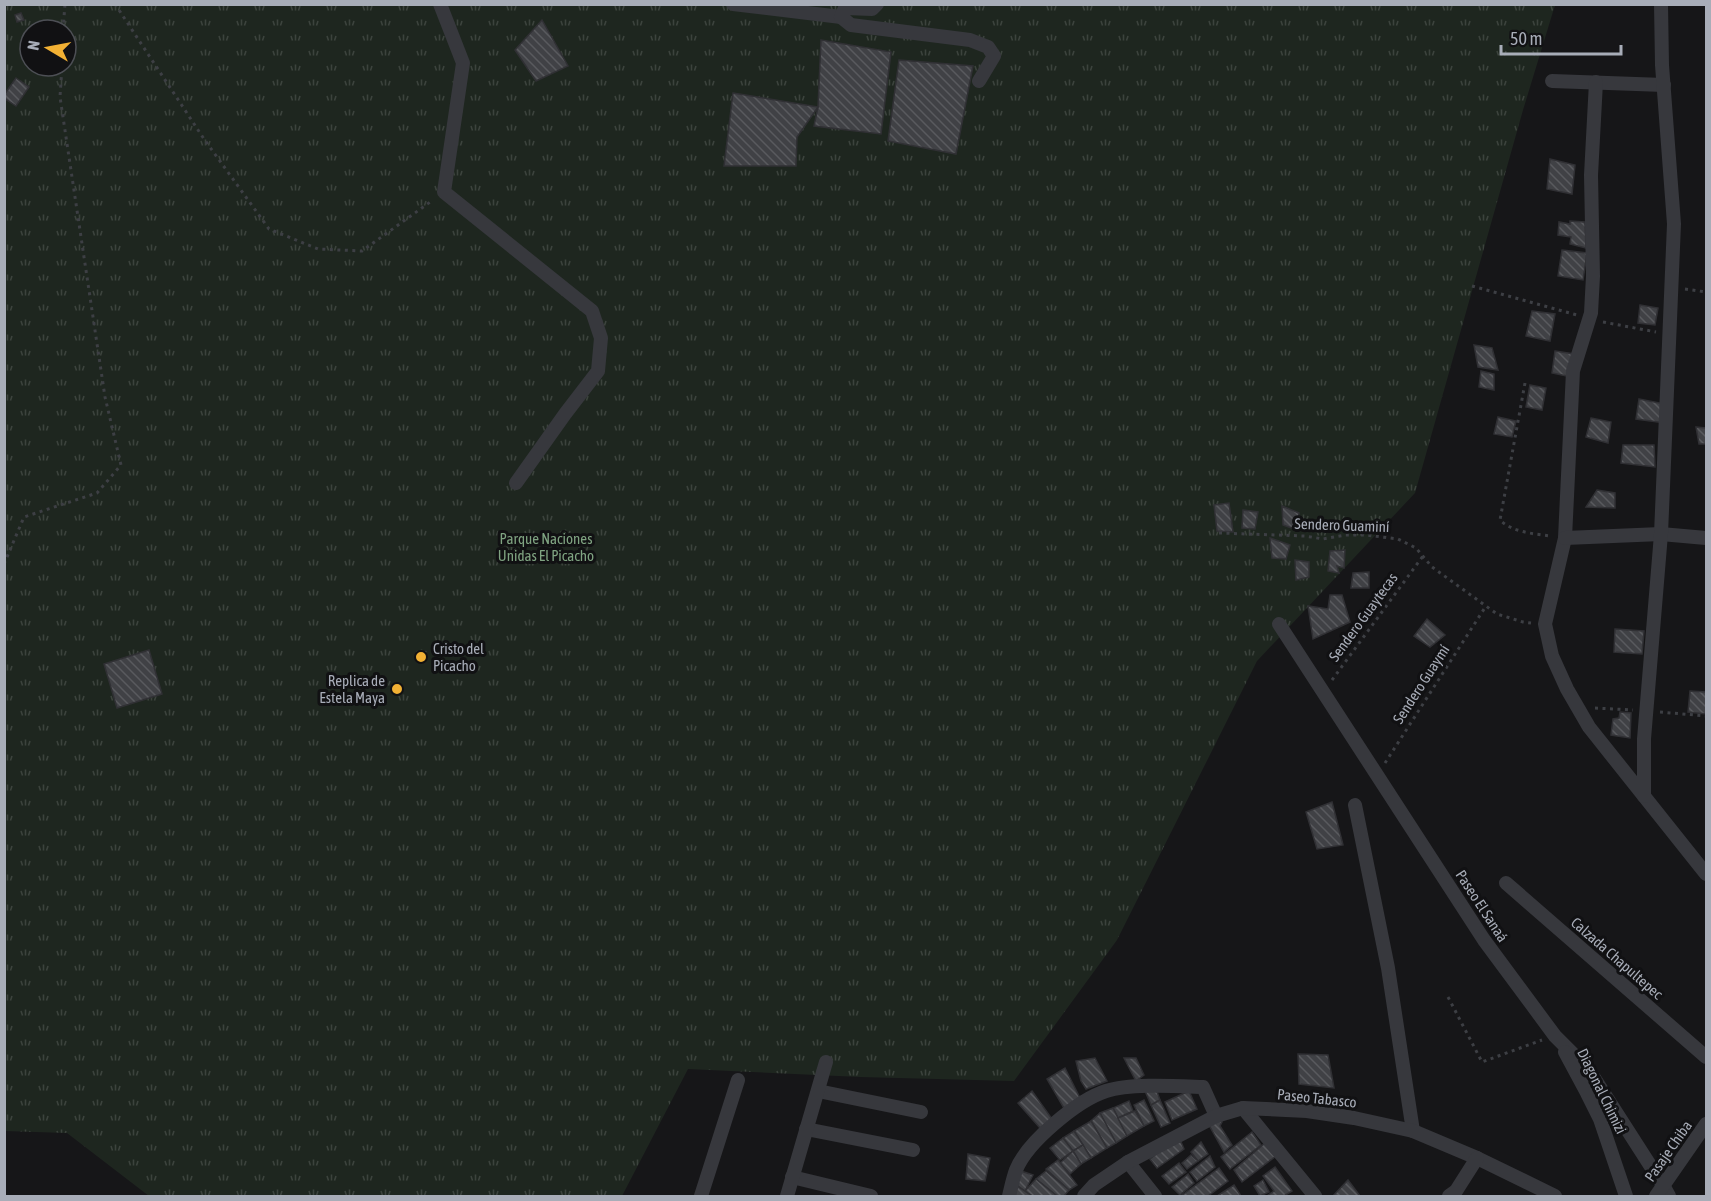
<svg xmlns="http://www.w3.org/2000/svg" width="1711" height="1201" viewBox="0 0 1711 1201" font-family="'Asap Condensed',sans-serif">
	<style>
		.park { fill: url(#park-tufts); fill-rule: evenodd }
		.building { fill: url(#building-back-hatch); stroke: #303034; stroke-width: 1.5 }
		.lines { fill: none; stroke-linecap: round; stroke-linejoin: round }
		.path { stroke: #3d3f44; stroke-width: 3; stroke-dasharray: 3 4.5; stroke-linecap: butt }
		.minor { stroke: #37383d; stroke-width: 14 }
		.poi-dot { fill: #f2b134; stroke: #111113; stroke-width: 2 }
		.labels { text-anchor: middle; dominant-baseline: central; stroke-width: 6; stroke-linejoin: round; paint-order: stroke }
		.street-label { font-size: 15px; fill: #a8adb8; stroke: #111113 }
		.park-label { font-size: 15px; fill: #7fa381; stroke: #111113 }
		.poi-label { font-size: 15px; fill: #a8adb8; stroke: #111113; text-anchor: start }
	</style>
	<defs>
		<pattern id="park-tufts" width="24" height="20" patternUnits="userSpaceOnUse" patternTransform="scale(1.5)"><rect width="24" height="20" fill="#1e261f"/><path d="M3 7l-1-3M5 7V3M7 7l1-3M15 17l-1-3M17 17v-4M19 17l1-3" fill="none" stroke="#3c433d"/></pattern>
		<pattern id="building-back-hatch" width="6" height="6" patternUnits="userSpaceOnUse" patternTransform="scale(1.5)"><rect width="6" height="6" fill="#404145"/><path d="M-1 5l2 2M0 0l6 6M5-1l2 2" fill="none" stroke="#595a5e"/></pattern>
	</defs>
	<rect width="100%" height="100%" fill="#161618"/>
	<path class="park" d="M5 5H1555L1523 110 1415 493 1257 661 1117 940 1014 1081 861 1077 688 1069 622 1196H149L67 1133 5 1131ZM30 30H66V66H30Z"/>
	<g class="building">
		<polygon points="21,13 24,20 17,22 15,15"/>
		<polygon points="542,20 568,66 536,81 515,50"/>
		<polygon points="821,40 891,52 881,134 814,126 818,107"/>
		<polygon points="899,60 973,66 956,154 888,141"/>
		<polygon points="16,78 29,87 16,106 4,98 4,95"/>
		<polygon points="733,93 818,107 797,137 796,166 724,166"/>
		<polygon points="1550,159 1575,165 1572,194 1547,189"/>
		<polygon points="1570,221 1585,222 1586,248 1570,244 1571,237 1558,235 1559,222 1570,224"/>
		<polygon points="1562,250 1587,253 1583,280 1558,276"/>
		<polygon points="1640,305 1658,308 1655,325 1638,323"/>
		<polygon points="1532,311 1555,314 1550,341 1526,336"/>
		<polygon points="1474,345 1492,348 1498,370 1478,367"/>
		<polygon points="1555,351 1574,354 1572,377 1552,373"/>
		<polygon points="1481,371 1494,374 1494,390 1479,387"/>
		<polygon points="1530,385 1546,388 1542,410 1526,407"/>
		<polygon points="1639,399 1665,404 1665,423 1636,419"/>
		<polygon points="1498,417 1516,421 1512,437 1494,434"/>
		<polygon points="1591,418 1611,422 1608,443 1586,437"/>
		<polygon points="1696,427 1706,428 1706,444 1699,444"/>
		<polygon points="1623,445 1654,445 1655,467 1621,463"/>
		<polygon points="1597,490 1615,493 1615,508 1586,507"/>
		<polygon points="1229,503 1233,532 1217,531 1214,505"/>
		<polygon points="1282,506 1299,513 1297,530 1283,525"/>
		<polygon points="1243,510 1258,512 1255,529 1242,528"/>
		<polygon points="1270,538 1290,545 1286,559 1272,558"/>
		<polygon points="1345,550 1344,568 1337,566 1339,573 1328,571 1330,551"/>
		<polygon points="1295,560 1309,562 1309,577 1296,580"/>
		<polygon points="1369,572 1369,588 1351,588 1353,573"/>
		<polygon points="1330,595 1342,595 1350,622 1313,639 1308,606 1328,609"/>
		<polygon points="1427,619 1445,635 1430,647 1414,636"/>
		<polygon points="1615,629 1644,631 1642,654 1614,652"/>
		<polygon points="149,650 162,694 117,708 104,664"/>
		<polygon points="1690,691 1706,692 1706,714 1688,712"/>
		<polygon points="1620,712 1631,713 1630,738 1611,735 1613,719 1619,718"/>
		<polygon points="1332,802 1343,845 1317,849 1306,812"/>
		<polygon points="1298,1054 1328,1055 1334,1088 1299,1084"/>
		<polygon points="1095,1058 1107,1081 1086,1089 1081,1081 1076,1061"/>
		<polygon points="1124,1058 1136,1058 1144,1075 1136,1081"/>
		<polygon points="1065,1068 1081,1100 1065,1110 1047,1079"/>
		<polygon points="1156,1089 1160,1100 1151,1105 1145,1091"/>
		<polygon points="1032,1091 1052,1119 1040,1128 1018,1103"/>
		<polygon points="1189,1091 1197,1109 1172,1120 1165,1102"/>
		<polygon points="1144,1100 1154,1121 1144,1126 1134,1105"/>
		<polygon points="1160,1100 1170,1123 1161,1127 1151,1105"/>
		<polygon points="1129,1101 1133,1111 1118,1118 1113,1108"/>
		<polygon points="1113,1108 1127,1136 1116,1143 1100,1113"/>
		<polygon points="1135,1111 1144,1126 1127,1136 1118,1118"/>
		<polygon points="1100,1113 1116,1143 1107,1148 1091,1121"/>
		<polygon points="1221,1118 1222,1122 1220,1126 1232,1145 1224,1152 1209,1125"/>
		<polygon points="1091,1121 1107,1148 1091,1158 1074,1131"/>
		<polygon points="1074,1131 1083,1145 1073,1151 1063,1138"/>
		<polygon points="1252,1132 1261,1145 1230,1169 1221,1157"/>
		<polygon points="1063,1138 1073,1151 1060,1160 1050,1148"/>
		<polygon points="1171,1142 1181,1142 1184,1149 1157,1168 1150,1159"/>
		<polygon points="1201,1142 1208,1154 1198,1161 1191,1152"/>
		<polygon points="1266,1142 1276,1156 1242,1182 1234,1170"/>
		<polygon points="1083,1145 1091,1158 1081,1164 1073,1151"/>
		<polygon points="1073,1151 1081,1164 1070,1174 1060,1163"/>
		<polygon points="968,1154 990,1158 985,1181 966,1179"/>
		<polygon points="1191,1155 1198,1161 1187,1169 1182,1163"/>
		<polygon points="1210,1156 1215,1167 1197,1181 1190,1172"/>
		<polygon points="1058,1160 1077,1185 1069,1190 1046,1169"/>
		<polygon points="1179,1163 1186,1172 1169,1184 1162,1176"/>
		<polygon points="1275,1167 1292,1191 1284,1196 1267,1196 1274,1191 1263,1176"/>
		<polygon points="1219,1168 1228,1181 1208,1196 1181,1196"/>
		<polygon points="1018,1170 1033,1175 1025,1191 1013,1183"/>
		<polygon points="1046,1171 1069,1190 1064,1196 1057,1196 1036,1179"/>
		<polygon points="1188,1174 1194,1183 1180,1195 1172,1187"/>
		<polygon points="1036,1179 1057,1196 1032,1196 1025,1191"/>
		<polygon points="1263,1180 1269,1192 1260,1196 1254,1186"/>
		<polygon points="1348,1180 1360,1196 1333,1196"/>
		<polygon points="1016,1185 1032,1196 1014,1196"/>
		<polygon points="1234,1185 1241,1196 1217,1196"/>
	</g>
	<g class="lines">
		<g class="path">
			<polyline points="115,4 204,139 269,229 318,249 362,251 433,200"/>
			<polyline points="63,30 65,4"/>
			<polyline points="1472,286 1577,315"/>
			<polyline points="1685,289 1706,292"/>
			<polyline points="1603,322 1656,332"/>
			<path d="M1525 383 1500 520C1512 532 1534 534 1551 536"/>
			<polyline points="1219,533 1305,536 1323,539 1345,535 1366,535 1398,539 1416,548 1432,567 1497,614 1523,622 1531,623"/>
			<polyline points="4,564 24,517 97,493 121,465 105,397 60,97 62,66"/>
			<polyline points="1332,680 1423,556"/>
			<polyline points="1595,708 1633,710"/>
			<polyline points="1660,712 1706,716"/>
			<polyline points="1385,763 1486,606"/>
			<polyline points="1448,997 1482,1062 1542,1040"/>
		</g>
		<g class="minor">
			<polyline points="440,4 463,63 444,192 592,311 601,338 598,371 565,414 516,483"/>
			<polyline points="733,4 841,17"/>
			<polyline points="877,4 872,9 845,8 841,17 851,25 970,40 988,47 994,56 979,81"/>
			<polyline points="1552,81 1664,85"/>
			<polyline points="1596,82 1591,175 1593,276 1591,313 1573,371 1565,538 1545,624 1552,656 1567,689 1589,727 1706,874"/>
			<polyline points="1565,538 1661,534 1706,538"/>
			<polyline points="1279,624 1484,940 1555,1036 1589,1070 1664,1187 1669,1196"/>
			<polyline points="1644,796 1644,739 1661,534 1674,224 1662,65 1661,4"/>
			<polyline points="1355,805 1388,968 1413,1131"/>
			<polyline points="1506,883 1706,1057"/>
			<polyline points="1565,1052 1587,1093 1600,1119 1626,1196"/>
			<polyline points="818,1091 921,1112"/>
			<polyline points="1243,1108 1315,1196"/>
			<polyline points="806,1129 913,1150"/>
			<polyline points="1128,1162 1155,1196"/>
			<polyline points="792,1177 871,1196"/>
			<polyline points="701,1196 738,1080"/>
			<polyline points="787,1196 826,1062"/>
			<path d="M1009 1196C1011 1188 1013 1178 1016 1170 1027 1142 1078 1100 1106 1091 1130 1083 1177 1086 1203 1087L1216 1116"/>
			<polyline points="1084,1196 1094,1185 1128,1162 1216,1116 1243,1108 1307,1111 1354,1118 1413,1131 1477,1158 1555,1196"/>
			<polyline points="1449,1196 1456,1191 1477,1158"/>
			<polyline points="1656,1196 1706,1124"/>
		</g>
	</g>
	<g class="poi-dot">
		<circle cx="421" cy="657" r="6"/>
		<circle cx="397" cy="689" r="6"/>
	</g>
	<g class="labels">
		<g class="street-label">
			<text transform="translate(1342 525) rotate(2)">Sendero Guaminí</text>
			<text transform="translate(1363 617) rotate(-54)">Sendero Guaytecas</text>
			<text transform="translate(1421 684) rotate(-57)">Sendero Guaymí</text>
			<text transform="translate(1482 906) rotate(57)">Paseo El Sanaá</text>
			<text transform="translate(1617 958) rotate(41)">Calzada Chapultepec</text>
			<text transform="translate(1602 1091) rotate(64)">Diagonal Chimizi</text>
			<text transform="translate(1317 1098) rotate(6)">Paseo Tabasco</text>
			<text transform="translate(1668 1151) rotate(-55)">Pasaje Chiba</text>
		</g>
		<g class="park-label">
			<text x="546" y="538">Parque Naciones<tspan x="546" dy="17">Unidas El Picacho</tspan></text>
		</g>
		<g class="poi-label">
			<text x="433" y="648">Cristo del<tspan x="433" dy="17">Picacho</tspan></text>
			<text x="385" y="680" text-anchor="end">Replica de<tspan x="385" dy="17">Estela Maya</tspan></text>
		</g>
	</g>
	<rect width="1711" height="1201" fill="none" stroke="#a8adb8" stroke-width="12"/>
	<g transform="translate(48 48) rotate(280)"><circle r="28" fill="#111113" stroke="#4d4f55" stroke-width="1.5"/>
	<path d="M0-4.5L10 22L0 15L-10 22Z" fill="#f2b134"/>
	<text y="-9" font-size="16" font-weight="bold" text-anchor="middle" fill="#a8adb8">N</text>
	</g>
	<path d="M1501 45v9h120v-9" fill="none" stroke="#a8adb8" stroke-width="3"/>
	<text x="1510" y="45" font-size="18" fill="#a8adb8" stroke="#111113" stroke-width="4.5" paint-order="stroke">50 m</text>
</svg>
